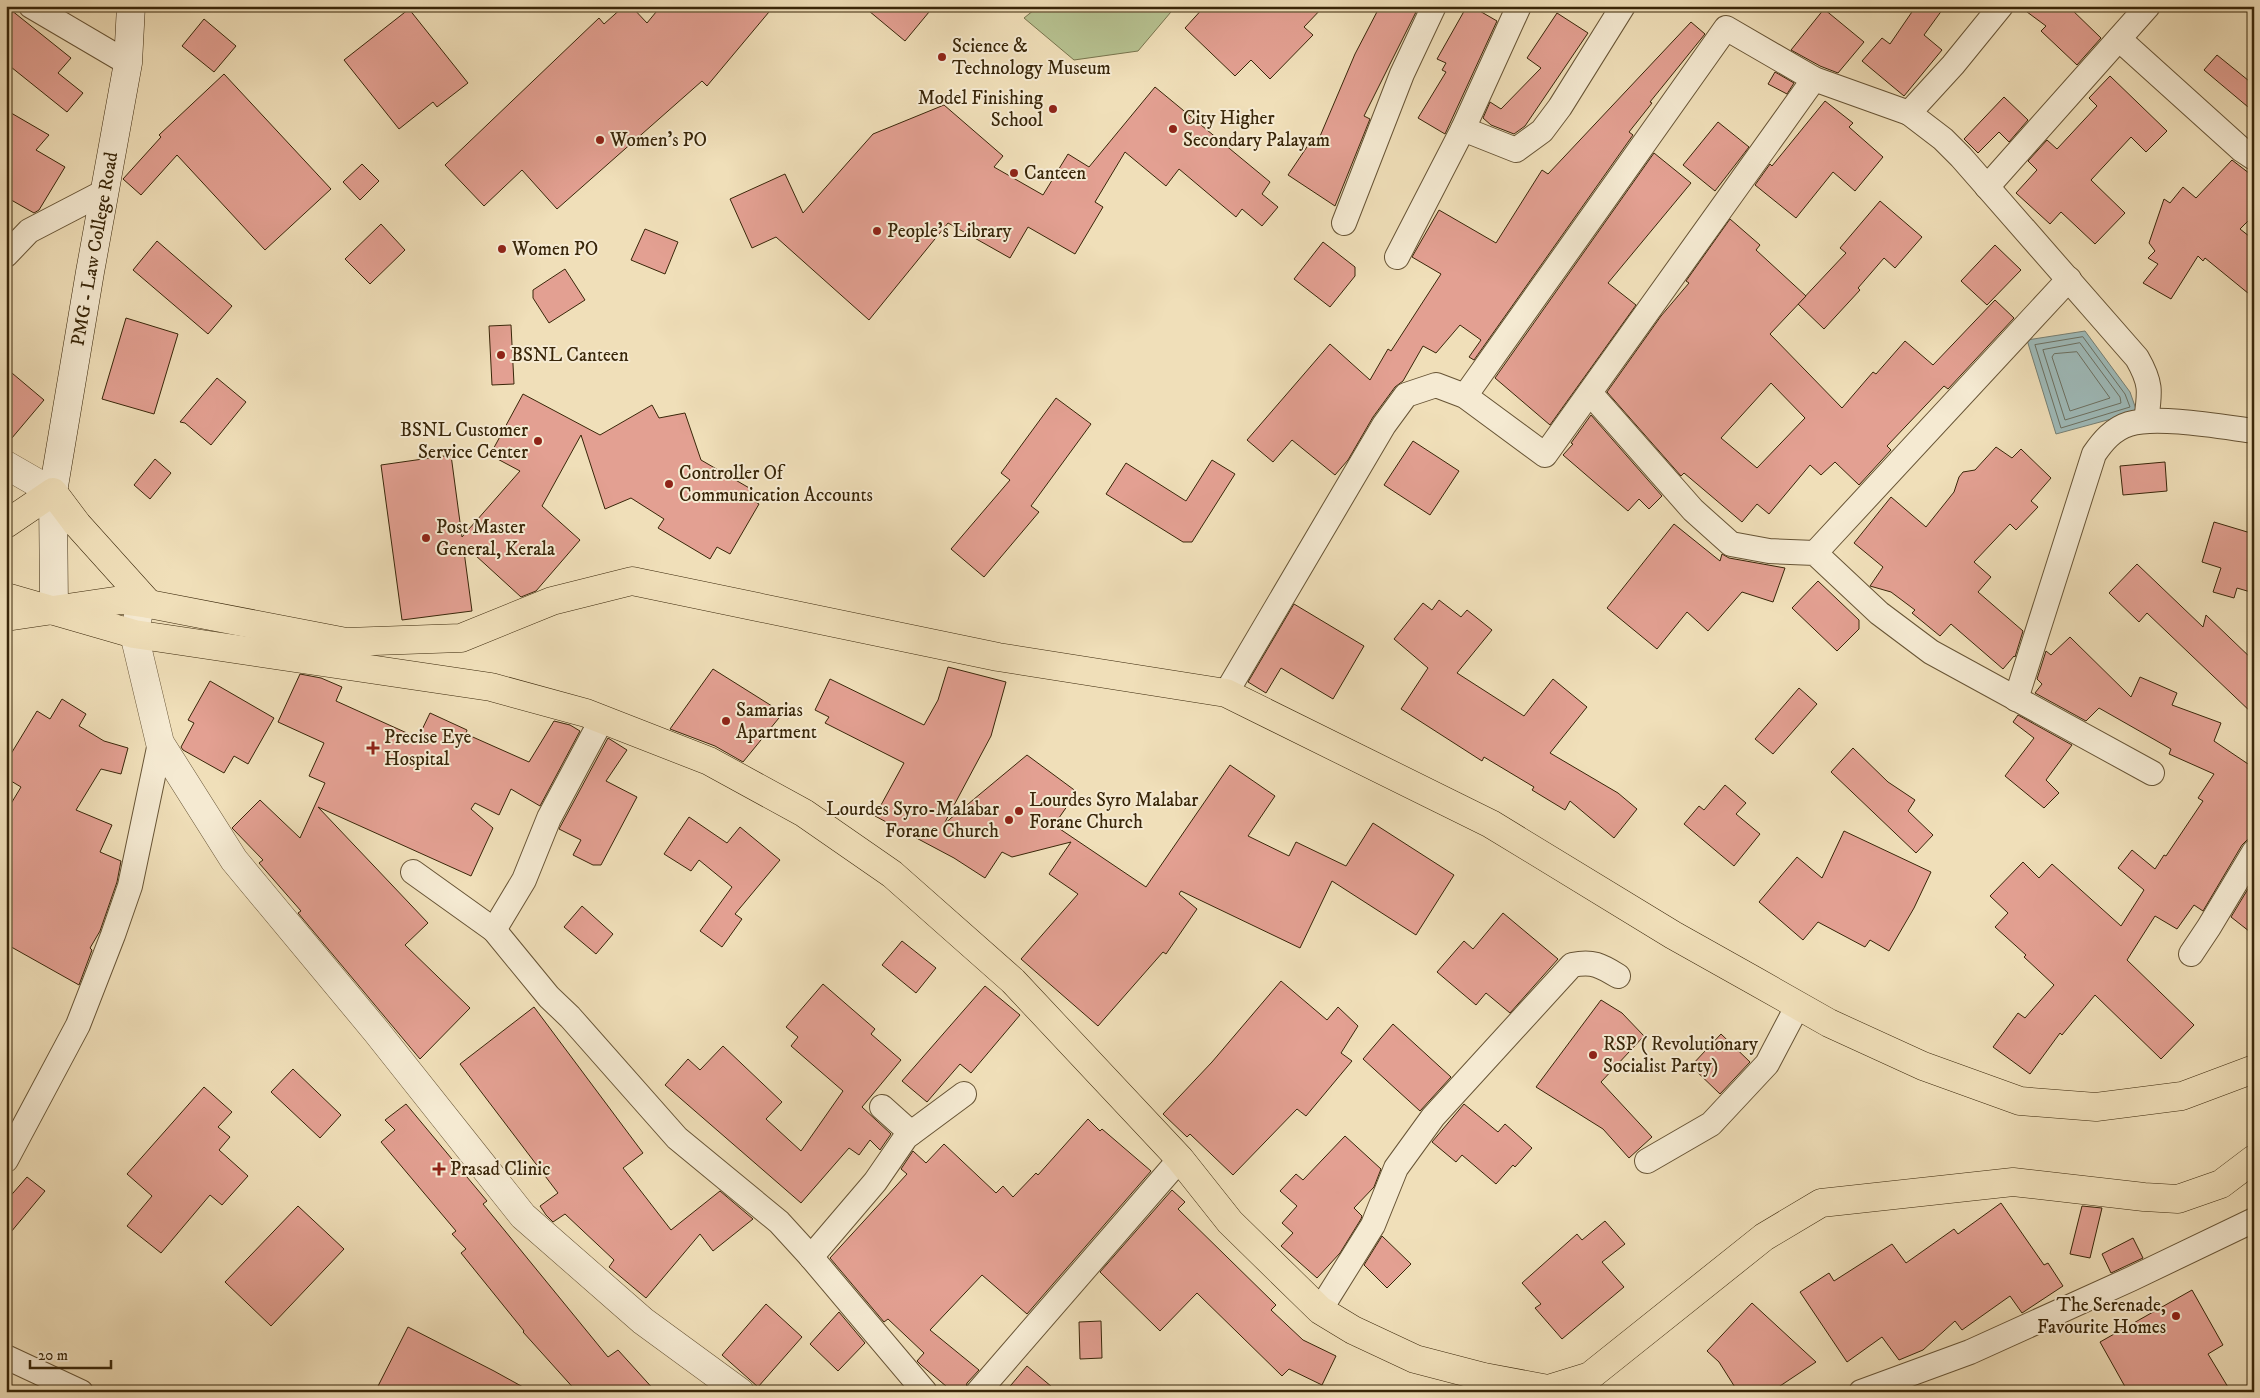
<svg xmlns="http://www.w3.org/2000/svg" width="2260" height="1398" viewBox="0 0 2260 1398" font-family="'IM FELL DW Pica',serif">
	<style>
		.green { fill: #b7c291; stroke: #78744d }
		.water { fill: #9ebab9; stroke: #767f73 }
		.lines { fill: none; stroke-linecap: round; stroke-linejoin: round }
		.shore { stroke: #6c7061; stroke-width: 1 }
		.building { fill: #e3a092; stroke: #392609; fill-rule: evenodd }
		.minor-casing { stroke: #675435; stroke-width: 26 }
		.tertiary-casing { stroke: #675435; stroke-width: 29 }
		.secondary-casing { stroke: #392609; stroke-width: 29 }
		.primary-casing { stroke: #392609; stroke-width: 29 }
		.minor { stroke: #f5ead2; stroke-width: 24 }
		.tertiary { stroke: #f5ead2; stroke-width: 28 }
		.secondary { stroke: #f5ead2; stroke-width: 28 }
		.primary { stroke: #f0dfb9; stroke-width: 28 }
		.poi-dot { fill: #8f2418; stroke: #f5ead2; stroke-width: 2 }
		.labels { text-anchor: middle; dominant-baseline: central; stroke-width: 4; stroke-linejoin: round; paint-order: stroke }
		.poi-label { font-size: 19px; fill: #392609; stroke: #f5ead2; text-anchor: start }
		.street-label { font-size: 19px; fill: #392609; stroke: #f5ead2 }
	</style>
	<rect width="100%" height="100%" fill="#f0dfb9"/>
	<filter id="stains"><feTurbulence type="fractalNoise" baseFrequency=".004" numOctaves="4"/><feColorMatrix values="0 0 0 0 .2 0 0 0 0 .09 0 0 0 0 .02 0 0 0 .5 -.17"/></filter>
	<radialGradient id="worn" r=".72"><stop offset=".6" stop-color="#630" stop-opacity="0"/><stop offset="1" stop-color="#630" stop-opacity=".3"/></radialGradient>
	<polygon class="green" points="1039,6 1176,6 1138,51 1074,60 1024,18"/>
	<polygon class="water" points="2085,331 2130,392 2137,412 2056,434 2027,340"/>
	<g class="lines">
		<g class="shore">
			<polygon points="2083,337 2125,394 2130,407 2061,428 2035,345"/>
			<polygon points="2080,343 2120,397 2121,403 2065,420 2043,350"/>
			<polygon points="2077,352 2110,398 2070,411 2052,357 2054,354"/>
		</g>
	</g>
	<g class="building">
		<polygon points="6,6 71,58 58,73 83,93 67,112 6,63"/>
		<polygon points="624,6 631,6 647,23 661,6 774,6 707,86 702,81 557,209 522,170 484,206 445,165 599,18 604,24"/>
		<polygon points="863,6 934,6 905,41"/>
		<polygon points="1205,6 1324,6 1304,27 1313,35 1270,79 1251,60 1235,76 1185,28"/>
		<polygon points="1380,6 1419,6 1364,116 1370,119 1335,206 1288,175 1313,138 1318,141 1355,54"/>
		<polygon points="1467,6 1471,6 1497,21 1445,134 1418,118 1446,72 1442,70 1446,63 1437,59"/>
		<polygon points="1916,6 1945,6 1924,35 1942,50 1904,96 1862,61 1882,38 1890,44"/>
		<polygon points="2019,6 2068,6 2101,38 2077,65 2041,31 2046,26"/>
		<polygon points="409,9 468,83 437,107 433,102 399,129 344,60"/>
		<polygon points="1824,9 1864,42 1838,73 1820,66 1791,50"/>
		<polygon points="1557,13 1588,33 1525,126 1514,134 1491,125 1483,118 1490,102 1501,109 1541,68 1527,58"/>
		<polygon points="204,19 236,46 214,72 182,46"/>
		<polygon points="1691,22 1705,34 1650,102 1652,103 1629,132 1633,135 1474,360 1469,357 1481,340 1460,325 1436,353 1423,346 1403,381 1395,387 1373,417 1348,460 1335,475 1292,440 1273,462 1247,440 1330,344 1370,380 1388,349 1391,351 1441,274 1412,257 1439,210 1496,243 1542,170 1548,174"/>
		<polygon points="2217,55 2254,85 2254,112 2204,70"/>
		<polygon points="1775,72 1794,83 1787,94 1768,84"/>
		<polygon points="224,74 331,189 265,250 177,155 141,195 123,179 161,137 159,135"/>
		<polygon points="2110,76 2167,131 2146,152 2131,137 2091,180 2125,213 2095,244 2061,212 2050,224 2016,193 2037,170 2028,161 2047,140 2057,149 2097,106 2089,98"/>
		<polygon points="1155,87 1270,182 1262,194 1278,207 1262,226 1242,209 1236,217 1179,169 1166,186 1125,152 1095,202 1103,207 1075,254 1028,227 1010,258 948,223 869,320 776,237 752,248 730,199 785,174 803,213 873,134 944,105 1003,156 994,167 1043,195 1068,154 1089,167"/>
		<polygon points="2004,97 2028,120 2009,142 1999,132 1978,153 1964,139"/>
		<polygon points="1825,101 1853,123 1849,127 1883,157 1855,191 1833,172 1796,218 1755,185 1770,164 1772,166"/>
		<polygon points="6,110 49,135 36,150 65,167 39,210 34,213 6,197"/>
		<polygon points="1718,122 1749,147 1715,191 1683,165"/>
		<polygon points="1654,153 1691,183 1608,283 1636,305 1550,425 1495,378"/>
		<polygon points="2232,160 2254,177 2254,215 2240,229 2254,240 2254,298 2205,258 2203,261 2198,256 2171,299 2143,283 2158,264 2148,258 2155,251 2149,243 2164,199 2170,203 2183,187 2196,198"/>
		<polygon points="362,164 379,181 360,200 343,182"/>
		<polygon points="1880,201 1922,237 1895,268 1884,258 1858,288 1860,290 1824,329 1798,304 1846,253 1840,248"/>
		<path d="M1730 219 1760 245 1756 250 1806 296 1770 334 1842 408 1873 372 1876 374 1905 341 1933 365 1995 300 2014 318 1948 389 1944 386 1887 446 1891 450 1859 485 1835 462 1821 475 1810 465 1769 514 1757 504 1742 522 1684 473 1681 476 1607 392 1661 316 1689 283 1686 281ZM1771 383 1805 418 1757 468 1721 438Z"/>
		<polygon points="381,224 405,250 370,284 345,259"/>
		<polygon points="645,229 678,242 665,274 631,260"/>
		<polygon points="157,241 232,306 208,334 133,270"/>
		<polygon points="1323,242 1355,267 1355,276 1330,307 1294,279"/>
		<polygon points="1995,245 2021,270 1987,305 1961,281"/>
		<polygon points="565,269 585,300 549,323 533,298 533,290"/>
		<polygon points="126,318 178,334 154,414 102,399"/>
		<polygon points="511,325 514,384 492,385 489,326"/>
		<polygon points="6,368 44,400 6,445"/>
		<polygon points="217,378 246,402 211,445 185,423 180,422"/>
		<polygon points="523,394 600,435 652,405 659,418 685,413 701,460 751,489 747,497 759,504 730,554 717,547 710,559 658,528 664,519 631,498 605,509 581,435 542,506 580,540 536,591 521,597 463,544 472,611 402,620 381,465 451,455 462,537 520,471 490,455"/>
		<polygon points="1056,398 1091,424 1031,506 1039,512 984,577 951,549 1010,480 1001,473"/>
		<polygon points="1591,415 1662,496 1649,509 1639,499 1628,511 1563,455 1573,444 1571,443"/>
		<polygon points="1413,441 1459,471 1430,515 1384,485"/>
		<polygon points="1996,447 2012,458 2021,449 2051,478 2031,501 2038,507 2016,530 2010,524 1974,562 1991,577 1978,592 2023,631 2015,657 2014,656 2003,669 1951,624 1940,636 1912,613 1915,610 1891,592 1870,586 1883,567 1854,543 1891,497 1926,527 1954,492 1959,477 1963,472 1975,470"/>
		<polygon points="155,459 171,473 150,499 134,485"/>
		<polygon points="1212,460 1235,474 1192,542 1183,542 1106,494 1126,463 1186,501"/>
		<polygon points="2165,462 2167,491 2123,495 2120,466"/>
		<polygon points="2214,522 2254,534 2254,593 2237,588 2234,598 2213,592 2221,568 2202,562"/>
		<polygon points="1674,524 1720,561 1722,554 1729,558 1785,568 1773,602 1742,592 1708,631 1687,612 1657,649 1607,608"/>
		<polygon points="2137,564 2203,627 2206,615 2254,661 2254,715 2147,613 2139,622 2109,593"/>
		<polygon points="1818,581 1859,620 1859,629 1837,651 1792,608"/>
		<polygon points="1439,600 1461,617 1467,610 1492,630 1457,673 1524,716 1553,679 1587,707 1550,753 1618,793 1637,809 1614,838 1570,801 1565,810 1532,790 1534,787 1484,757 1482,761 1401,709 1428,668 1394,639 1423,603 1432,610"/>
		<polygon points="1294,604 1364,646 1333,699 1281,668 1266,693 1248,682"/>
		<polygon points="2070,637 2131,697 2140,677 2177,693 2172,705 2221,723 2214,741 2254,768 2254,838 2247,840 2242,845 2203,911 2194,905 2177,929 2155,916 2127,960 2194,1025 2161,1059 2095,995 2062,1035 2060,1033 2030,1074 1993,1047 2018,1013 2025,1018 2054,985 2024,957 2026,955 1995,927 2008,913 1990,896 2023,862 2039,878 2052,864 2121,926 2144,890 2118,868 2132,850 2155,869 2164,855 2166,856 2203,801 2198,798 2214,774 2169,754 2171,749 2099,708 2086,721 2035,693 2042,684 2037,679 2046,651 2051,655"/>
		<polygon points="948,667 1006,682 991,736 944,824 1027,755 1077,792 1054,825 1146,887 1230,765 1275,796 1248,836 1289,856 1296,842 1346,866 1373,823 1454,875 1416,935 1332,881 1300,948 1181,891 1179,894 1197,909 1166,954 1163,952 1098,1026 1021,959 1078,894 1049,874 1071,842 1012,857 1002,852 985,878 954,858 875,816 904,763 825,723 829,717 815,710 830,679 924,725 938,700"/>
		<polygon points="713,669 783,713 743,762 715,746 670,729"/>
		<polygon points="300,674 321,678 342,687 336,701 418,738 430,713 467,730 466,734 529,762 554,721 570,725 580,731 540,806 511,789 499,815 475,803 471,809 493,828 471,876 318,807 428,923 405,945 470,1008 420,1059 298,913 301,911 259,863 263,860 232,828 260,800 300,838 325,783 309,776 324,743 278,722"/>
		<polygon points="210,681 274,718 248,764 234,756 224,773 183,750 181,747 194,723 188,720"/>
		<polygon points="1799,688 1817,704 1773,754 1755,739"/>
		<polygon points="62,699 86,714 79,726 104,741 128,748 121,774 101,769 76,810 112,825 100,852 121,861 117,882 100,931 90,948 92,950 79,985 6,944 6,812 21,787 6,778 6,762 37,711 50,719"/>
		<polygon points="2018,715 2072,745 2046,780 2059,793 2044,808 2005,776 2034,738 2013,722"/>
		<polygon points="608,738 627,750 606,781 637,797 601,865 593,865 573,855 581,840 559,829"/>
		<polygon points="1853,748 1888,782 1915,800 1908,811 1933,835 1916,853 1831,772"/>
		<polygon points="1725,785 1746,803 1736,814 1760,834 1734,866 1684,824 1699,806 1704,810"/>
		<polygon points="689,817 727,843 740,827 780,860 735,914 742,919 722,947 700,931 732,887 699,860 691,871 664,854"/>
		<polygon points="1844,831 1931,872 1914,908 1889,951 1870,940 1865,947 1818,922 1803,940 1759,902 1797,857 1822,878"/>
		<polygon points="2254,879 2254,935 2231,917"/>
		<polygon points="582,906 613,934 596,954 564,927"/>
		<polygon points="1503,913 1558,959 1510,1013 1486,993 1476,1005 1437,972 1464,941 1473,949"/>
		<polygon points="902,941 936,968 916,993 882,965"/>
		<polygon points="1281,981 1327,1020 1338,1007 1358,1026 1341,1053 1352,1061 1306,1116 1297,1109 1233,1175 1190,1134 1187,1137 1163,1114 1212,1062"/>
		<polygon points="823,984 875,1029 871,1034 901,1060 862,1107 891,1134 880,1150 870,1140 859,1155 849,1148 801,1203 665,1085 688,1059 700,1070 723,1046 782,1102 766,1119 801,1151 843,1091 791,1046 798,1037 786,1027"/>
		<polygon points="985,986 1020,1015 971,1073 960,1064 927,1102 902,1081"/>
		<polygon points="1601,1000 1622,1013 1644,1036 1601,1082 1652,1137 1629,1158 1603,1129 1536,1087"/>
		<polygon points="534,1007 643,1153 623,1168 671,1230 720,1191 753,1219 713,1251 700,1234 646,1298 609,1267 614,1260 565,1214 553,1222 546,1215 540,1206 558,1193 460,1064"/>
		<polygon points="1393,1024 1451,1077 1420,1111 1363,1059"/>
		<polygon points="1721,1034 1750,1062 1720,1094 1691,1066"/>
		<polygon points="293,1069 341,1115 320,1138 271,1092"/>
		<polygon points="204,1087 232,1112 218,1127 230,1137 219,1150 248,1176 222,1205 210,1195 161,1253 127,1226 152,1196 127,1174"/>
		<polygon points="406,1104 487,1201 483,1204 608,1357 618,1350 656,1392 577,1392 523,1332 524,1331 461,1253 466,1249 452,1234 456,1231 381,1142 395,1130 385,1120"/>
		<polygon points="1464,1104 1498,1132 1505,1124 1532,1148 1515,1167 1513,1165 1496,1184 1462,1155 1456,1162 1432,1142"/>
		<polygon points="1088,1119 1100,1131 1102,1129 1151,1171 1027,1314 982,1275 930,1330 979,1370 967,1383 965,1392 953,1392 921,1365 917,1361 924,1353 888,1319 884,1322 830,1258 907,1174 901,1169 913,1151 926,1163 944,1144 996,1193 1003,1186 1013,1197 1036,1173 1038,1175"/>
		<polygon points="1345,1136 1381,1169 1374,1187 1354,1208 1362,1216 1361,1219 1340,1253 1317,1278 1281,1246 1293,1233 1282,1223 1297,1206 1280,1191 1296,1174 1303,1180"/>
		<polygon points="27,1177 45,1191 6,1238 6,1201"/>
		<polygon points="1172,1190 1185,1202 1178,1209 1276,1305 1271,1310 1303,1340 1336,1356 1322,1385 1289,1369 1282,1376 1197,1293 1160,1331 1100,1272"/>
		<polygon points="2001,1203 2044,1265 2048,1263 2063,1286 2022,1313 2010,1296 1962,1330 1955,1321 1923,1350 1899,1360 1882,1337 1847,1362 1800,1292 1829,1273 1834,1281 1892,1244 1906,1263 1954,1229 1958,1234"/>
		<polygon points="298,1206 344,1249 271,1326 225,1282"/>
		<polygon points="2082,1206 2102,1208 2090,1258 2070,1254"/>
		<polygon points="1605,1221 1625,1244 1602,1262 1624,1287 1562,1339 1535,1308 1541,1304 1522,1283 1577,1234 1582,1240"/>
		<polygon points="1382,1236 1411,1264 1387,1288 1364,1265"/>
		<polygon points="2133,1238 2143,1258 2111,1273 2102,1254"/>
		<polygon points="2192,1290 2223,1345 2208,1354 2231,1392 2128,1392 2100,1342"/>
		<polygon points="1752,1303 1816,1362 1771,1392 1738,1392 1719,1362 1707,1351"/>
		<polygon points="766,1304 802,1337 758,1387 722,1355"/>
		<polygon points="839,1312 865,1343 838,1371 810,1344"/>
		<polygon points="1101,1321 1102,1358 1080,1359 1079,1322"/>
		<polygon points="408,1327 494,1371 532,1392 375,1392"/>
		<polygon points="1027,1366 1058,1392 996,1392 1001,1387 1006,1391"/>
	</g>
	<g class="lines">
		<defs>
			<g id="minor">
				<polyline points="31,6 128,63"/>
				<polyline points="2119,39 2242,150 2254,158"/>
				<path d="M1909 113 1943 139 1961 157 2137 358C2152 384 2150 392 2146 421"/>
				<polyline points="1463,129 1516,150 1542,131 1560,107 1623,6"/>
				<polyline points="1987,187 2148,6"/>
				<polyline points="1344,223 1402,74 1434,6"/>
				<polyline points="6,255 29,231 104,192"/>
				<polyline points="1397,257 1463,129 1519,6"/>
				<polyline points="1590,393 1693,510 1731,544 1769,551 1815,553 1879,613 1931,652 2152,773"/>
				<polyline points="1465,396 1726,28 1814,79 1909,113 1953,65 2001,6"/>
				<polyline points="1815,553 2069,279"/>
				<polyline points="1226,693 1384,425 1406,395 1436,385 1465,396 1545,455 1814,79"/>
				<path d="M2016 699 2094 454C2103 441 2113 429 2129 424 2157 415 2223 427 2254 431"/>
				<polyline points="602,719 549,818 524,880 494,930 549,997 570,1017 677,1138 779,1222 811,1257 925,1392"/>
				<polyline points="413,872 494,930"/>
				<polyline points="2191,954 2209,927 2254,852"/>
				<polyline points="882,1107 911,1133"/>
				<polyline points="6,1160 78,1025 113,935 130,886 160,743"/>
				<polyline points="1647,1161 1711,1124 1767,1064 1798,1005"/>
				<polyline points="811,1257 875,1182 906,1137 964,1094"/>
				<path d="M1320 1310 1373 1225 1396 1168 1433 1117 1572 965C1593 961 1600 965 1618 976"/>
				<polyline points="6,1357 81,1392"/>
				<polyline points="978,1392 1180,1159"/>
				<polyline points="1861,1392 1970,1352 2131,1279 2254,1220"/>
			</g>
			<g id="tertiary">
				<polyline points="6,465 53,492"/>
				<polyline points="141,603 134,634 160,743 234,860 376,1031 523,1216 643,1321 740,1392"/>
			</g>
			<polyline id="secondary" points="54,609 53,492 90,272 128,63 131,6"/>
			<g id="primary">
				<polyline points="6,524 53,492 77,524 149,604"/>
				<polyline points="6,597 134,634 491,687 586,713 709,761 804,813 892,874 1013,981 1180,1159 1230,1222 1320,1310 1353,1330 1415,1359 1484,1377 1548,1389 1590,1376 1764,1237 1821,1203 2013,1182 2144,1197 2178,1199 2221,1184 2254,1159"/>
				<polyline points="6,617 121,600 149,604 346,642 461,638 552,601 632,581 998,657 1226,693 1491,824 1673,935 1755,981 1829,1023 1923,1066 2020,1101 2096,1107 2182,1096 2254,1069"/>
			</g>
		</defs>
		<use href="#minor" class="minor-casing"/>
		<use href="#tertiary" class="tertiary-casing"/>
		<use href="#secondary" class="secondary-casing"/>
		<use href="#primary" class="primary-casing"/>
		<use href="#minor" class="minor"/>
		<use href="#tertiary" class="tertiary"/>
		<use href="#secondary" class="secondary"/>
		<use href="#primary" class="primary"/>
	</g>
	<g class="poi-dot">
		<circle cx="942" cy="57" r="5"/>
		<circle cx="1053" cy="109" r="5"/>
		<circle cx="1173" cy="129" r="5"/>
		<circle cx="600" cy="140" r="5"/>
		<circle cx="1014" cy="173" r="5"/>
		<circle cx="877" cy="231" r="5"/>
		<circle cx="502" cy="249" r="5"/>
		<circle cx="501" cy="355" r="5"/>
		<circle cx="538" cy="441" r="5"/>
		<circle cx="669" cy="484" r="5"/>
		<circle cx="426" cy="538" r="5"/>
		<circle cx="726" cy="721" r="5"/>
		<path d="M370.5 740.5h5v5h5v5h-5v5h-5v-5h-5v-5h5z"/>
		<circle cx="1019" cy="811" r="5"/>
		<circle cx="1009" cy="820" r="5"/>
		<circle cx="1593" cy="1055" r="5"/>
		<path d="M436.5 1161.5h5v5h5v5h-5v5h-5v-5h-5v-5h5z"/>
		<circle cx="2176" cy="1316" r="5"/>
	</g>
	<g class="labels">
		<g class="poi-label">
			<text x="952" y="46">Science &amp;<tspan x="952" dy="22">Technology Museum</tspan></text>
			<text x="1043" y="98" text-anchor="end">Model Finishing<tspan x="1043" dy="22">School</tspan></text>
			<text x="1183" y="118">City Higher<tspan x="1183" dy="22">Secondary Palayam</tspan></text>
			<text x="610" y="140">Women's PO</text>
			<text x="1024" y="173">Canteen</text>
			<text x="887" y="231">People's Library</text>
			<text x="512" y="249">Women PO</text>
			<text x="511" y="355">BSNL Canteen</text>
			<text x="528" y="430" text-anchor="end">BSNL Customer<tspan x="528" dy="22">Service Center</tspan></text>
			<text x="679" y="473">Controller Of<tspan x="679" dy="22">Communication Accounts</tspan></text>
			<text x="436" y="527">Post Master<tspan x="436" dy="22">General, Kerala</tspan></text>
			<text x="736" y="710">Samarias<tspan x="736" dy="22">Apartment</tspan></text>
			<text x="384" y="737">Precise Eye<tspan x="384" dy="22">Hospital</tspan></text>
			<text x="1029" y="800">Lourdes Syro Malabar<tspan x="1029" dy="22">Forane Church</tspan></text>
			<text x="999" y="809" text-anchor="end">Lourdes Syro-Malabar<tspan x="999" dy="22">Forane Church</tspan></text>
			<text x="1603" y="1044">RSP ( Revolutionary<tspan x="1603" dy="22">Socialist Party)</tspan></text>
			<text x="450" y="1169">Prasad Clinic</text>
			<text x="2166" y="1305" text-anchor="end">The Serenade,<tspan x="2166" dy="22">Favourite Homes</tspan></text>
		</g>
		<g class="street-label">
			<text transform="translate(95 249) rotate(-80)">PMG - Law College Road</text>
		</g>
	</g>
	<rect width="2260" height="1398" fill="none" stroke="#f0dfb9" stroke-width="25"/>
	<rect x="8" y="8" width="2245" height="1383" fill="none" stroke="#392609" stroke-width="2.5"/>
	<rect x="12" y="12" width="2235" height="1373" fill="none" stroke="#392609"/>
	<path d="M30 1360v8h81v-8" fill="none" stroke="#392609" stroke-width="2.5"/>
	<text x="38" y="1360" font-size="15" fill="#392609" stroke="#f5ead2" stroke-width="4" paint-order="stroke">20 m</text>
	<rect width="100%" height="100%" filter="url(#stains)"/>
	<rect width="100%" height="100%" fill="url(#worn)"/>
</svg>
